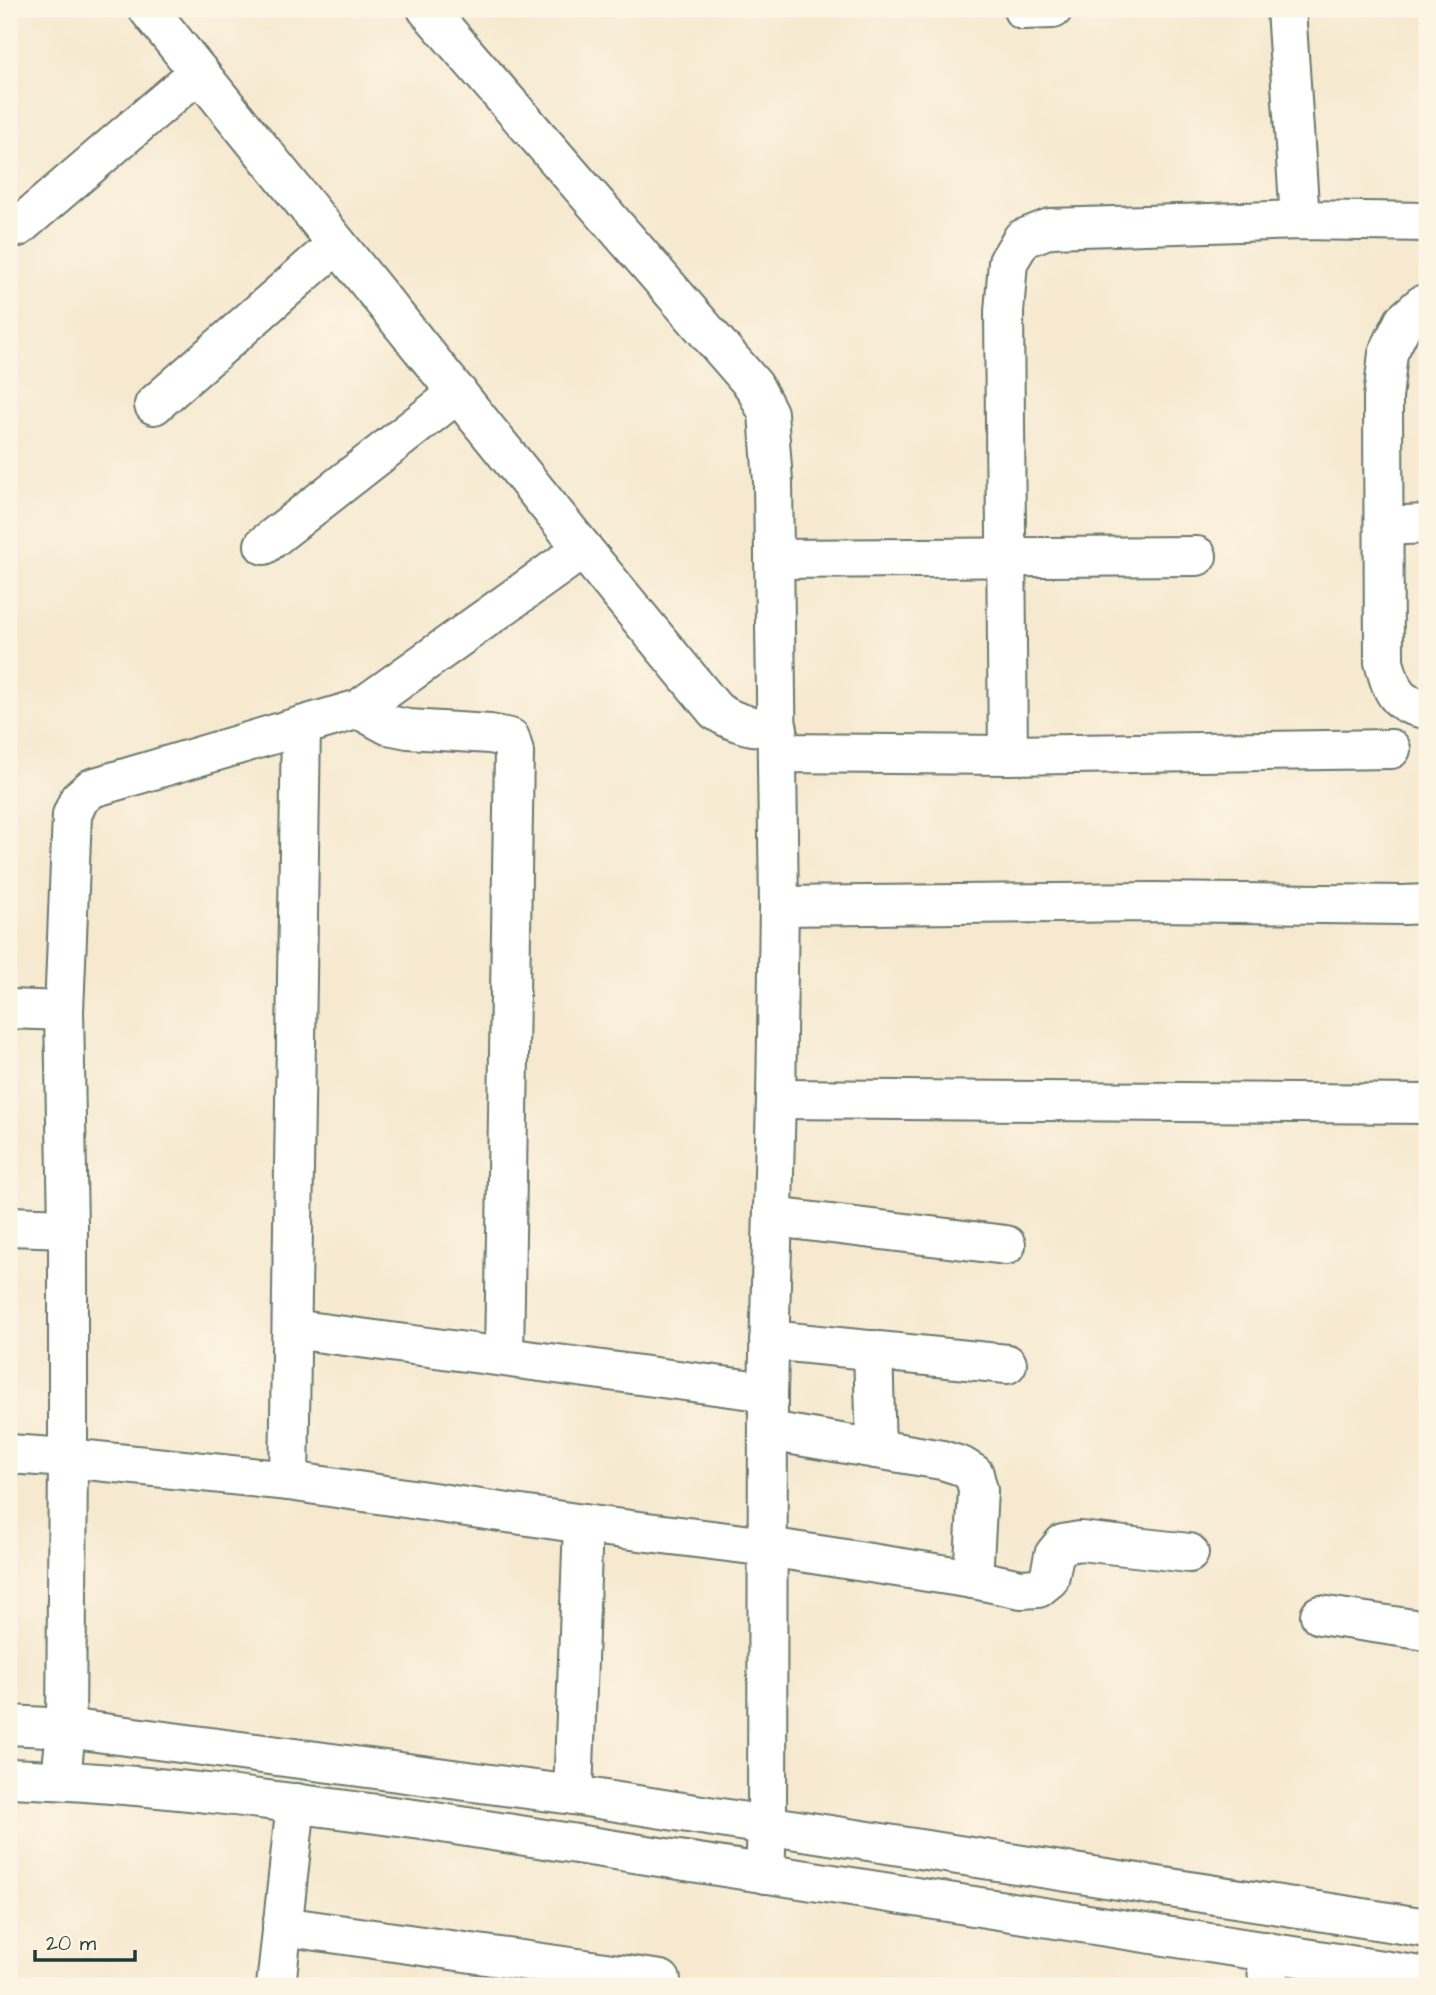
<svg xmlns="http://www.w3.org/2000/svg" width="1436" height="1995" viewBox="0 0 1436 1995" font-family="'Architects Daughter',sans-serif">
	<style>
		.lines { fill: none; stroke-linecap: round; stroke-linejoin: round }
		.minor-casing { stroke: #6a796b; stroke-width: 42 }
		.major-casing { stroke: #6a796b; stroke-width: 42 }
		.minor { stroke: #fff; stroke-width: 38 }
		.major { stroke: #fff; stroke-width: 38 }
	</style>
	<rect width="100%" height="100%" fill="#fcf5e5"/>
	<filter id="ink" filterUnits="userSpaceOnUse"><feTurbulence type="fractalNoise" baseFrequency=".0143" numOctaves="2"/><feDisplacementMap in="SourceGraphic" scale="14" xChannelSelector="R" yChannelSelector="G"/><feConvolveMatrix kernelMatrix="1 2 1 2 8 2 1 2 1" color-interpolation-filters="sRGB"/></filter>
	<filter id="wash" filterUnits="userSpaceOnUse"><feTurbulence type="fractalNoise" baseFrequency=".00686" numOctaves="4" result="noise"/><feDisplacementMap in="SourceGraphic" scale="28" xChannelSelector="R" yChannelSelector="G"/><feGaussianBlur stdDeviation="1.57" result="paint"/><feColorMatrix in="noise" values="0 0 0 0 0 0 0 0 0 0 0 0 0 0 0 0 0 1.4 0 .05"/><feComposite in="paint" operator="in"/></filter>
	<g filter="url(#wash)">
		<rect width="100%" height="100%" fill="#f6e9d0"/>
	</g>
	<g filter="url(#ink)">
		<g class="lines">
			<defs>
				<g id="minor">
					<polyline points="148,9 583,549"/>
					<polyline points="427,9 754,386 768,413 773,482 779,906 776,1099 768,1392 767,1826 765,1874"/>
					<polyline points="1286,9 1300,220"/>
					<polyline points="1023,10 1053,9"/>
					<polyline points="18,227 199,72"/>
					<path d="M1427 303 1422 305 1404 321 1388 353 1383 398 1384 662C1392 690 1395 705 1427 709"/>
					<polyline points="154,405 337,244"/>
					<polyline points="1384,526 1427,524"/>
					<polyline points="264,545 458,393"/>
					<polyline points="774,559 1197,556"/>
					<polyline points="359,709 388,725 408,729 490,734 510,738 514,752 504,1356"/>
					<polyline points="778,753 1008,755 1391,749"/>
					<polyline points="1008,755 1004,312 1008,262 1022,239 1050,228 1300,220 1427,222"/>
					<polyline points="779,906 1153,902 1403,905 1427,904"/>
					<polyline points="9,1009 64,1011"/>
					<polyline points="776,1099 1427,1104"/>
					<polyline points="773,1217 1006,1245"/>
					<polyline points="9,1226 68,1228"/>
					<polyline points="292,1329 768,1392"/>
					<polyline points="769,1340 1007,1364"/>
					<polyline points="873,1350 876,1449"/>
					<polyline points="769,1431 942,1460 961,1466 974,1474 978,1490 973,1579"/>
					<polyline points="9,1454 68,1458 289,1481 583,1524 768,1547 973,1579 1021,1589 1038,1588 1049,1579 1054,1555 1063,1544 1080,1541 1189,1553"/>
					<polyline points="289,1481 301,726"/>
					<polyline points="1320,1615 1427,1631"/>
					<path d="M61 1780 66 1728 68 1458V1228L64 1011 72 815 79 799 92 788 359 709 583 549 716 711C738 725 753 727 778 729"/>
					<polyline points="573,1795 583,1524"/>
					<polyline points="282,1926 661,1980"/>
					<polyline points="1265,1951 1269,1986"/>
					<polyline points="276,1986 296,1803"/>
				</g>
				<g id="major">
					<polyline points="9,1725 66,1728 573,1795 1427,1928"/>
					<path d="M9 1778C149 1783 289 1802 429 1821L1427 1977"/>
				</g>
			</defs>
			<use href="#minor" class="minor-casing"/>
			<use href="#major" class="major-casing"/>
			<use href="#minor" class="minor"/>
			<use href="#major" class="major"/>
		</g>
	</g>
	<rect width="1436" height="1995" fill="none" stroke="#fcf5e5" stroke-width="35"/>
	<path d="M35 1950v10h100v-10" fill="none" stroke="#1f3d34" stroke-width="3.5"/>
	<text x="46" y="1950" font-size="21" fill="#1f3d34" stroke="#fcf5e5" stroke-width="5" paint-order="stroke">20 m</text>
</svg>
